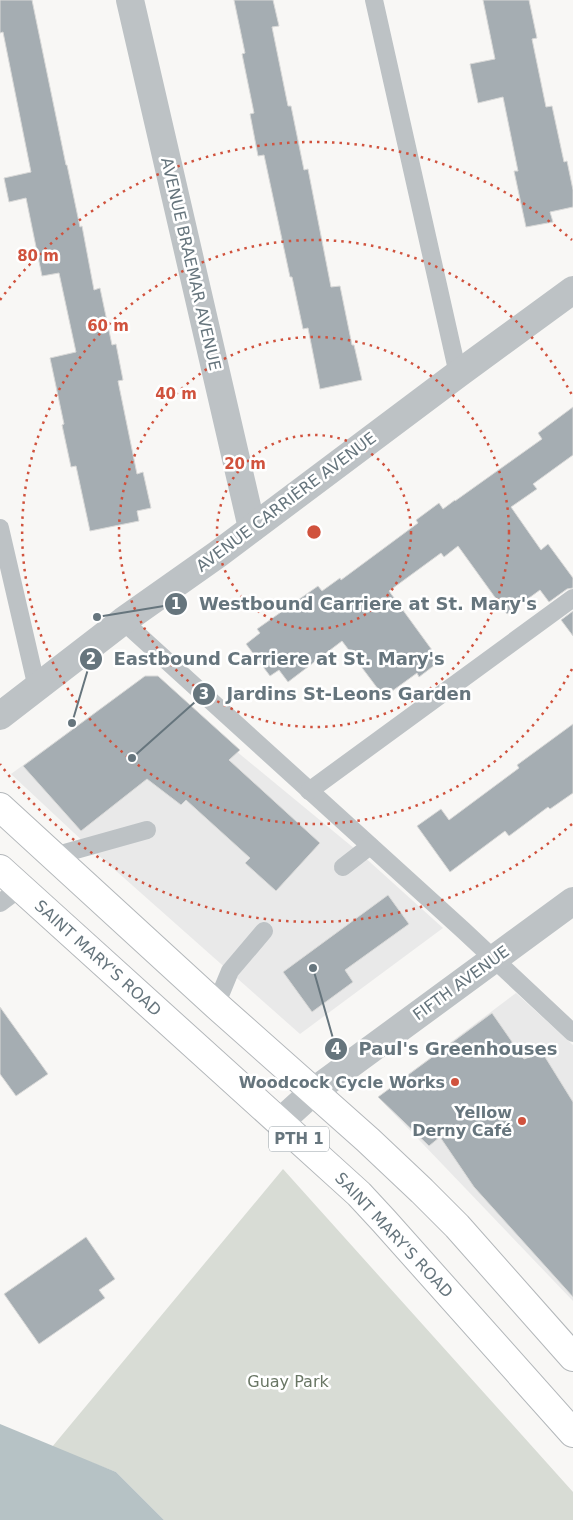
<svg xmlns="http://www.w3.org/2000/svg" width="573" height="1520" viewBox="0 0 573 1520" font-family="'DejaVu Sans',sans-serif">
	<style>
		.built { fill: #e9e9e9 }
		.green { fill: #d8dcd5 }
		.water { fill: #b6c2c5 }
		.building { fill: #a5adb2; stroke: #d9d9d8 }
		.lines { fill: none; stroke-linecap: round; stroke-linejoin: round }
		.trunk-casing { stroke: #b3b7ba; stroke-width: 30 }
		.service { stroke: #bdc2c5; stroke-width: 18 }
		.minor { stroke: #bdc2c5; stroke-width: 28 }
		.trunk { stroke: #fff; stroke-width: 28 }
		.ring { fill: none; stroke: #d0523d; stroke-width: 2.5; stroke-dasharray: 2.5 5 }
		.poi-dot { fill: #d0523d; stroke: #fff; stroke-width: 2 }
		.labels { text-anchor: middle; dominant-baseline: central; stroke-width: 5; stroke-linejoin: round; paint-order: stroke }
		.shield { fill: #fff; stroke: #949ea4; stroke-width: 1 }
		.shield-label { font-size: 15px; font-weight: bold; fill: #66757d }
		.street-label { font-size: 16px; fill: #66757d; stroke: #fff }
		.poi-label { font-size: 16px; font-weight: bold; fill: #66757d; stroke: #fff; text-anchor: end }
		.park-label { font-size: 16px; fill: #697664; stroke: #fff }
		.centre { fill: #d0523d; stroke: #fff; stroke-width: 2.5 }
		.ring-label { font-size: 15px; text-anchor: middle; font-weight: bold; fill: #d0523d; stroke: #fff; stroke-width: 5; stroke-linejoin: round; paint-order: stroke }
		.leader { fill: none; stroke: #66757d; stroke-width: 2 }
		.callout-dot { fill: #66757d; stroke: #fff; stroke-width: 2 }
		.mark-label { font-size: 15px; text-anchor: middle; font-weight: bold; fill: #fff }
		.callout-label { font-size: 18px; text-anchor: middle; font-weight: bold; fill: #66757d; stroke: #fff; stroke-width: 5; stroke-linejoin: round; paint-order: stroke }
	</style>
	<rect width="100%" height="100%" fill="#f8f7f5"/>
	<g class="built">
		<polygon points="145,676 361,854 443,928 300,1034 88,846 11,774"/>
		<polygon points="516,993 573,1045 573,1301 378,1097"/>
	</g>
	<polygon class="green" points="283,1169 573,1492 573,1520 164,1520 116,1472 52,1447"/>
	<polygon class="water" points="0,1424 116,1472 164,1520 0,1520"/>
	<g class="building">
		<polygon points="0,0 32,0 66,165 67,165 80,227 82,226 94,290 100,288 112,345 116,344 123,380 118,381 137,474 143,472 151,508 137,511 139,521 90,531 76,466 71,467 62,425 64,424 50,358 76,352 59,273 42,276 26,198 9,202 4,178 31,172 3,32 0,33"/>
		<polygon points="234,0 273,0 279,26 272,27 288,106 291,106 304,170 308,169 331,287 340,286 352,345 354,345 362,380 320,389 308,328 303,329 292,277 290,277 264,155 258,156 250,114 254,113 242,54 245,53"/>
		<polygon points="483,0 529,0 537,38 532,39 546,107 552,106 564,162 567,161 573,190 573,207 550,212 553,222 526,227 514,171 518,171 503,97 478,103 470,64 495,59"/>
		<polygon points="573,407 573,455 533,484 537,489 511,507 541,550 548,544 573,578 573,588 567,589 549,602 540,590 507,614 458,546 444,557 441,553 389,591 440,661 419,677 417,673 384,697 342,641 288,682 279,670 270,676 246,644 260,633 257,629 318,586 322,591 340,578 341,580 418,523 416,520 439,503 443,509 455,500 455,501 542,439 538,433"/>
		<polygon points="573,611 573,636 561,620"/>
		<polygon points="145,676 158,676 240,750 229,760 320,843 276,891 245,863 250,858 186,800 181,805 147,779 81,831 23,766"/>
		<polygon points="573,724 573,793 550,809 548,807 509,836 505,831 450,872 417,826 441,809 449,820 519,768 517,765"/>
		<polygon points="388,895 409,924 345,970 353,982 312,1012 283,972"/>
		<polygon points="0,1007 48,1074 16,1096 0,1074"/>
		<polygon points="492,1013 524,1059 542,1052 573,1102 573,1297 474,1187 440,1137 429,1146 378,1097"/>
		<polygon points="86,1237 115,1279 99,1290 105,1298 39,1344 4,1294"/>
	</g>
	<g class="lines">
		<defs>
			<g id="trunk">
				<polyline points="0,807 216,1005 368,1140 422,1191 457,1226 573,1357"/>
				<polyline points="0,869 359,1194 384,1221 573,1433"/>
			</g>
		</defs>
		<use href="#trunk" class="trunk-casing"/>
		<g class="service">
			<polyline points="374,0 458,374"/>
			<polyline points="0,528 37,688"/>
			<polyline points="123,621 463,930 573,1033"/>
			<polyline points="309,791 573,598"/>
			<polyline points="54,856 147,830"/>
			<polyline points="343,867 370,846"/>
			<polyline points="0,903 20,888"/>
			<polyline points="216,1005 230,971 264,931"/>
		</g>
		<g class="minor">
			<polyline points="130,0 252,528"/>
			<polyline points="0,716 123,621 218,554 458,374 573,290"/>
			<polyline points="280,1122 314,1091 573,901"/>
		</g>
		<use href="#trunk" class="trunk"/>
	</g>
	<g class="ring">
		<circle cx="314" cy="532" r="97"/>
		<circle cx="314" cy="532" r="195"/>
		<path d="M572 669A292 292 0 1 1 572 395"/>
		<path d="M572 824A390 390 0 0 1 0 764M0 300A390 390 0 0 1 572 240"/>
	</g>
	<g class="poi-dot">
		<circle cx="455" cy="1082" r="5"/>
		<circle cx="522" cy="1121" r="5"/>
	</g>
	<g class="labels">
		<rect class="shield" x="269" y="1126.5" width="60" height="25" rx="4"/>
		<g class="shield-label">
			<text x="299" y="1139">PTH 1</text>
		</g>
		<g class="street-label">
			<text transform="translate(191 264) rotate(77)">AVENUE BRAEMAR AVENUE</text>
			<text transform="translate(286 502) rotate(-37)">AVENUE CARRIÈRE AVENUE</text>
			<text transform="translate(98 958) rotate(42)">SAINT MARY'S ROAD</text>
			<text transform="translate(461 983) rotate(-36)">FIFTH AVENUE</text>
			<text transform="translate(394 1235) rotate(47)">SAINT MARY'S ROAD</text>
		</g>
		<g class="poi-label">
			<text x="445" y="1082">Woodcock Cycle Works</text>
			<text x="512" y="1112">Yellow<tspan x="512" dy="18">Derny Café</tspan></text>
		</g>
		<g class="park-label">
			<text x="288" y="1381">Guay Park</text>
		</g>
	</g>
	<circle cx="314" cy="532" r="8" class="centre"/>
	<g class="ring-label">
		<text x="38" y="261">80 m</text>
		<text x="108" y="331">60 m</text>
		<text x="176" y="399">40 m</text>
		<text x="245" y="469">20 m</text>
	</g>
	<path class="leader" d="M97 617L176 604M72 723L91 659M132 758L204 694M313 968L336 1049"/>
	<g class="callout-dot">
		<circle cx="97" cy="617" r="5"/>
		<circle cx="72" cy="723" r="5"/>
		<circle cx="132" cy="758" r="5"/>
		<circle cx="313" cy="968" r="5"/>
		<circle cx="176" cy="604" r="12"/>
		<circle cx="91" cy="659" r="12"/>
		<circle cx="204" cy="694" r="12"/>
		<circle cx="336" cy="1049" r="12"/>
	</g>
	<g class="mark-label">
		<text x="176" y="609">1</text>
		<text x="91" y="664">2</text>
		<text x="204" y="699">3</text>
		<text x="336" y="1054">4</text>
	</g>
	<g class="callout-label">
		<text x="368" y="610">Westbound Carriere at St. Mary's</text>
		<text x="279" y="665">Eastbound Carriere at St. Mary's</text>
		<text x="349" y="700">Jardins St-Leons Garden</text>
		<text x="458" y="1055">Paul's Greenhouses</text>
	</g>
</svg>
